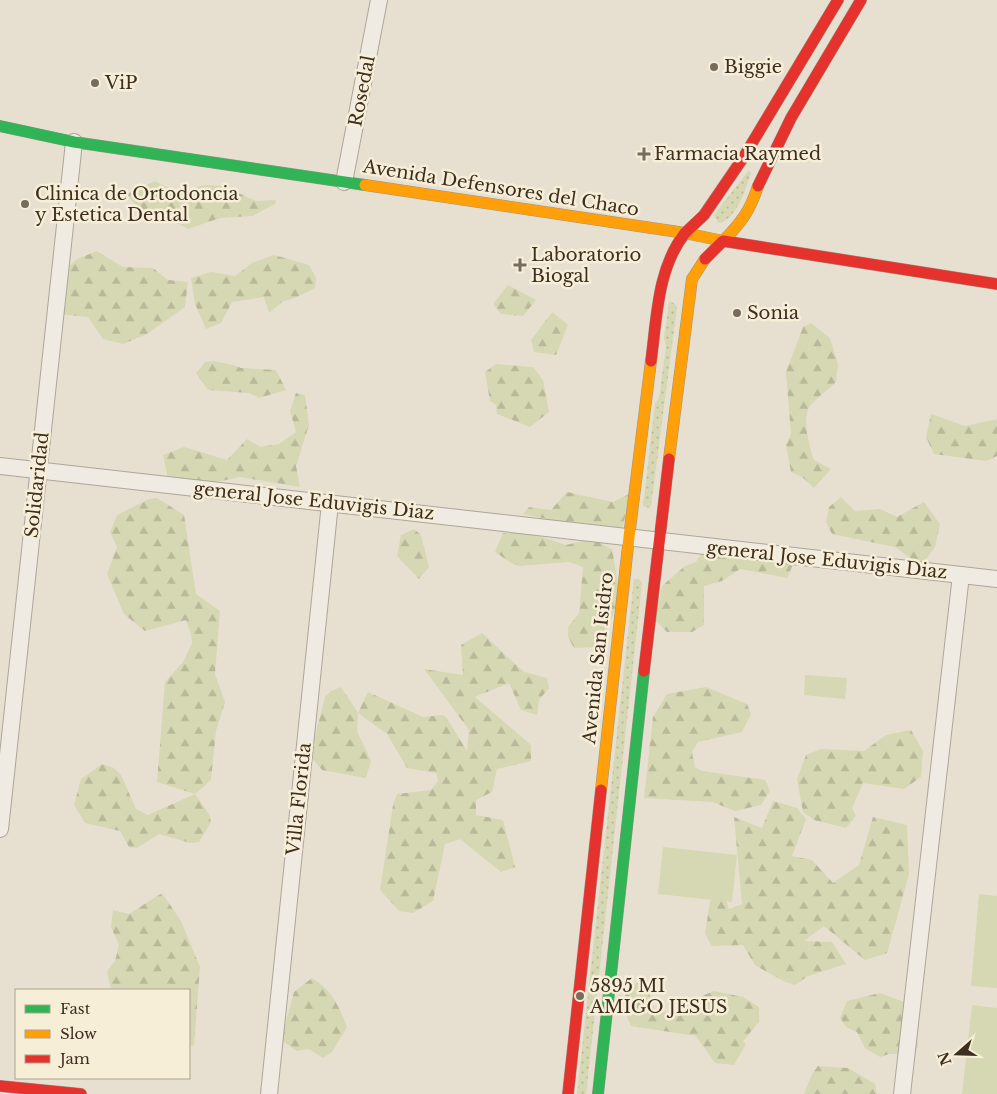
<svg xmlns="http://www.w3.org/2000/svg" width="997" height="1094" viewBox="0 0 997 1094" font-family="'Libre Baskerville',serif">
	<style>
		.grass { fill: url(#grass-dots) }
		.forest { fill: url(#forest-firs) }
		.garden { fill: #d6d7b3 }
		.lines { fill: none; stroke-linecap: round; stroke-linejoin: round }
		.street-casing { stroke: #ada599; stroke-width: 18 }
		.fast-casing { stroke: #9c958a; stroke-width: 12 }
		.slow-casing { stroke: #9c958a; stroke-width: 12 }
		.jam-casing { stroke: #9c958a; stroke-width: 12 }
		.street { stroke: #efebe3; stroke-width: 16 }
		.fast { stroke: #30b455; stroke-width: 11 }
		.slow { stroke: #ff9f0a; stroke-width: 11 }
		.jam { stroke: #e5322d; stroke-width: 11 }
		.poi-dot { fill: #786c5e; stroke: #f7eed8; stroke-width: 2 }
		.labels { text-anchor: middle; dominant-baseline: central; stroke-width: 5; stroke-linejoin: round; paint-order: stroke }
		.poi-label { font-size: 18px; fill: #3d2e20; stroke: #f7eed8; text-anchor: start }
		.street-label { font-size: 18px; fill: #3d2e20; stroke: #f7eed8 }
	</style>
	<defs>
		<pattern id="grass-dots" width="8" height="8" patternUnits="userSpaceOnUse" patternTransform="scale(1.25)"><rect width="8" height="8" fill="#d6d7b3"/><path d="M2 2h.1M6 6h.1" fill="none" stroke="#b9b99a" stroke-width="1.8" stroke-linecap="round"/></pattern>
		<pattern id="forest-firs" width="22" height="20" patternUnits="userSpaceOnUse" patternTransform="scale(1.25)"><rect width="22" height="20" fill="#d6d7b3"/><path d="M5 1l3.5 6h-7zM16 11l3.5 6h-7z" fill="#b9b99a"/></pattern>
	</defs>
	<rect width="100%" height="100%" fill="#e7e0d1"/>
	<g class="grass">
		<path d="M749 170 751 173C746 188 737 218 720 223L718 222 714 215Z"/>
		<polygon points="670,302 674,303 677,307 651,506 649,508 643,506 655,403 659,398 666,346 664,338 669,303"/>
		<polygon points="634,579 639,579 642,583 586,1094 577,1094"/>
	</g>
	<g class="forest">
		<polygon points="155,181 179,193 204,185 223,186 256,201 276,200 275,204 252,216 220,218 188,229 177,223 158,222 139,210 127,194"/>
		<polygon points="97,251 123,267 153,268 168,280 188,282 185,307 147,334 123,344 103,339 88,317 58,314 57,277 77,259"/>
		<polygon points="274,255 309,265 316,278 315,288 295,298 282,302 269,313 264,297 232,302 221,323 206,329 195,304 191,278 211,272 235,276 252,263"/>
		<polygon points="508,285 536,300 523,316 501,314 493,304"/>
		<polygon points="552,312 568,325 556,355 534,352 531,340"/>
		<path d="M811 323 830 338 838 364 836 382C828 390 817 397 810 406 801 419 810 447 814 460L831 469 814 488 802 477 791 472 786 445 791 434 786 372 803 327Z"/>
		<polygon points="214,361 233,365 241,368 276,370 286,390 259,398 249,393 208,390 196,373 205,362"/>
		<polygon points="496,364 533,367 543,380 549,412 530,427 497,414 496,405 490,401 485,372"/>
		<polygon points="296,393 305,395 309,425 296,466 300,487 240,477 207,484 168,479 163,455 184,447 227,460 247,439 261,447 279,444 296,432 290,411"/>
		<polygon points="931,414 965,426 997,419 997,456 986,461 934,454 926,437"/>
		<polygon points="567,492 613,502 631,493 622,530 611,532 523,514 529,507 551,510"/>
		<polygon points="841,497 855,511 880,509 897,517 924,502 940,524 935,547 921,566 895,547 832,534 826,522 829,507"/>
		<polygon points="157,498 184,515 196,594 220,611 215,674 225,702 216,731 211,780 195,794 209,814 211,822 199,842 190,843 159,834 137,848 129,847 120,831 85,823 74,805 81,779 102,764 114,768 121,775 136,809 148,815 195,794 157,782 165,682 183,662 192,643 191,634 186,620 145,631 124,614 107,574 117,547 110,532 117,515 149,499"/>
		<polygon points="414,529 421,535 429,567 419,579 397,556 401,535"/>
		<polygon points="522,532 530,533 566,545 587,540 596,541 612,549 620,597 600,647 574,648 568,637 568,627 579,613 583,567 569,562 519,566 511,563 495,552 503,533"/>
		<polygon points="702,552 785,557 793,565 787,578 740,569 722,581 704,586 704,625 692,632 667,632 654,619 662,586 685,566 696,562"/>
		<polygon points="482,633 524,672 547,678 549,688 539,700 537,715 521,710 509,683 475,697 531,745 531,761 497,769 492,792 476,800 476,815 503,820 515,867 501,872 460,839 445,844 433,901 413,913 399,911 380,890 393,805 397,794 431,790 438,781 436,773 407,768 387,734 358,713 357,731 371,761 366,778 322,770 310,756 325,697 331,691 341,687 358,713 368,692 423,717 442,715 446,717 467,751 469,730 424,669 463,675 461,645"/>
		<polygon points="706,687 747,704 751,714 742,732 698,742 692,752 695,767 702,771 765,780 770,791 761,805 735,811 712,802 644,798 653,717 667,694"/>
		<polygon points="911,730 923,751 921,777 904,789 863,783 852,808 856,816 846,828 814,820 803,812 797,779 806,755 821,749 864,751 886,735"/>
		<polygon points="773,801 797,808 806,819 792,856 812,860 833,883 859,865 873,817 907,825 909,874 887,953 865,960 824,926 804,941 832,942 846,964 808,976 795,985 783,981 755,965 743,945 712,946 705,934 710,901 724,895 729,909 742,904 734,817 762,828"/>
		<polygon points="162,893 181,921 200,967 194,1046 189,1045 189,990 111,990 107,971 115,961 119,945 111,927 113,910 129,914"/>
		<path d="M312 978C332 990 339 1006 347 1027L332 1052 323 1058 309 1049 297 1051 281 1040 294 992Z"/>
		<polygon points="645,981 655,1010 679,1016 692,1000 714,991 743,997 759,1007 759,1022 743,1041 746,1044 734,1065 715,1063 696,1036 631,1026 624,1009 626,987"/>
		<polygon points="880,993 915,1006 918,1046 913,1054 889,1054 880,1057 865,1048 857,1032 846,1027 840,1018 847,1001"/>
		<polygon points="818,1066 848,1068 875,1084 877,1094 804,1094 812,1074"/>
	</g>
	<g class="garden">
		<polygon points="805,675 847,678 845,699 804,695"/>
		<polygon points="663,847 737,855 732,902 658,894"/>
		<polygon points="979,894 997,896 997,988 971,986"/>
		<polygon points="972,1005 997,1008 997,1094 962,1094"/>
	</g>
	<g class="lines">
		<defs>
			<g id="street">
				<polyline points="344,182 379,0"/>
				<polyline points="0,466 997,579"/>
				<polyline points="0,829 74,142"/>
				<polyline points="269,1094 330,503"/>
				<polyline points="902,1094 961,575"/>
			</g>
			<g id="fast">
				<polyline points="0,126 74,142 365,185"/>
				<polyline points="598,1094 644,671"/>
			</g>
			<g id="slow">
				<path d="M365 185 685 233 723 241C741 223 750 211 758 186"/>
				<polyline points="669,459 692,279 705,259"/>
				<polyline points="601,790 629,537 651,361"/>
			</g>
			<g id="jam">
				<polyline points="758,186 791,118 861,0"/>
				<polyline points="685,233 704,215 743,158 838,0"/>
				<polyline points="705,259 723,241 997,284"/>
				<path d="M651 361C657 317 657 269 685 233"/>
				<polyline points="644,671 669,459"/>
				<polyline points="0,1086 81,1094"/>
				<polyline points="568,1094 601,790"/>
			</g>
		</defs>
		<use href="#street" class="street-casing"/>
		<use href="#fast" class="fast-casing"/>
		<use href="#slow" class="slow-casing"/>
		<use href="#jam" class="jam-casing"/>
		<use href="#street" class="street"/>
		<use href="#fast" class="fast"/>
		<use href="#slow" class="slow"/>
		<use href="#jam" class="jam"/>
	</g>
	<g class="poi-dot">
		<circle cx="714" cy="67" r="5"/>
		<circle cx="95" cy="83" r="5"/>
		<path d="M641.5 146.5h5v5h5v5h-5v5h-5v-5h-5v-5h5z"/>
		<circle cx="25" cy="204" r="5"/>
		<path d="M517.5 257.5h5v5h5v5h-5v5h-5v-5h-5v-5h5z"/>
		<circle cx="737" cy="313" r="5"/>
		<circle cx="580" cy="996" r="5"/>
	</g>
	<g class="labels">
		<g class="poi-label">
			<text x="724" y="67">Biggie</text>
			<text x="105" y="83">ViP</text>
			<text x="654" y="154">Farmacia Raymed</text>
			<text x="35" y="194">Clinica de Ortodoncia<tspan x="35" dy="21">y Estetica Dental</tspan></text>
			<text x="531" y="255">Laboratorio<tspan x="531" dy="21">Biogal</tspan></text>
			<text x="747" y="313">Sonia</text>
			<text x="590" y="986">5895 MI<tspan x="590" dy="21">AMIGO JESUS</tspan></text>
		</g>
		<g class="street-label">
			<text transform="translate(362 91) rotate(-79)">Rosedal</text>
			<text transform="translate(501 188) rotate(9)">Avenida Defensores del Chaco</text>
			<text transform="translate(37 485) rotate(-84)">Solidaridad</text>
			<text transform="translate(314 501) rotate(6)">general Jose Eduvigis Diaz</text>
			<text transform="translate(827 560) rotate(6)">general Jose Eduvigis Diaz</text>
			<text transform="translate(598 658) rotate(-84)">Avenida San Isidro</text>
			<text transform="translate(299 799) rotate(-84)">Villa Florida</text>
		</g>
	</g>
	<rect x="15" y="989" width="175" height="90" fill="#f7eed8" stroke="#ada18e"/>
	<rect x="25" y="1005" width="25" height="8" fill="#30b455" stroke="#ada18e"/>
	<text x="60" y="1014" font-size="15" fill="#3d2e20">Fast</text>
	<rect x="25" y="1030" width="25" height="8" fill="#ff9f0a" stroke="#ada18e"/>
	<text x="60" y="1039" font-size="15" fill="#3d2e20">Slow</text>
	<rect x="25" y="1055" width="25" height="8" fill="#e5322d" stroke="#ada18e"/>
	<text x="60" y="1064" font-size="15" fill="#3d2e20">Jam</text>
	<g transform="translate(957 1054) rotate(250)" stroke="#f7eed8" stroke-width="4" paint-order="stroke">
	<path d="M0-4L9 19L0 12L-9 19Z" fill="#3d2e20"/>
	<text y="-8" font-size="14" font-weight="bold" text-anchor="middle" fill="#3d2e20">N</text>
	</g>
</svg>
